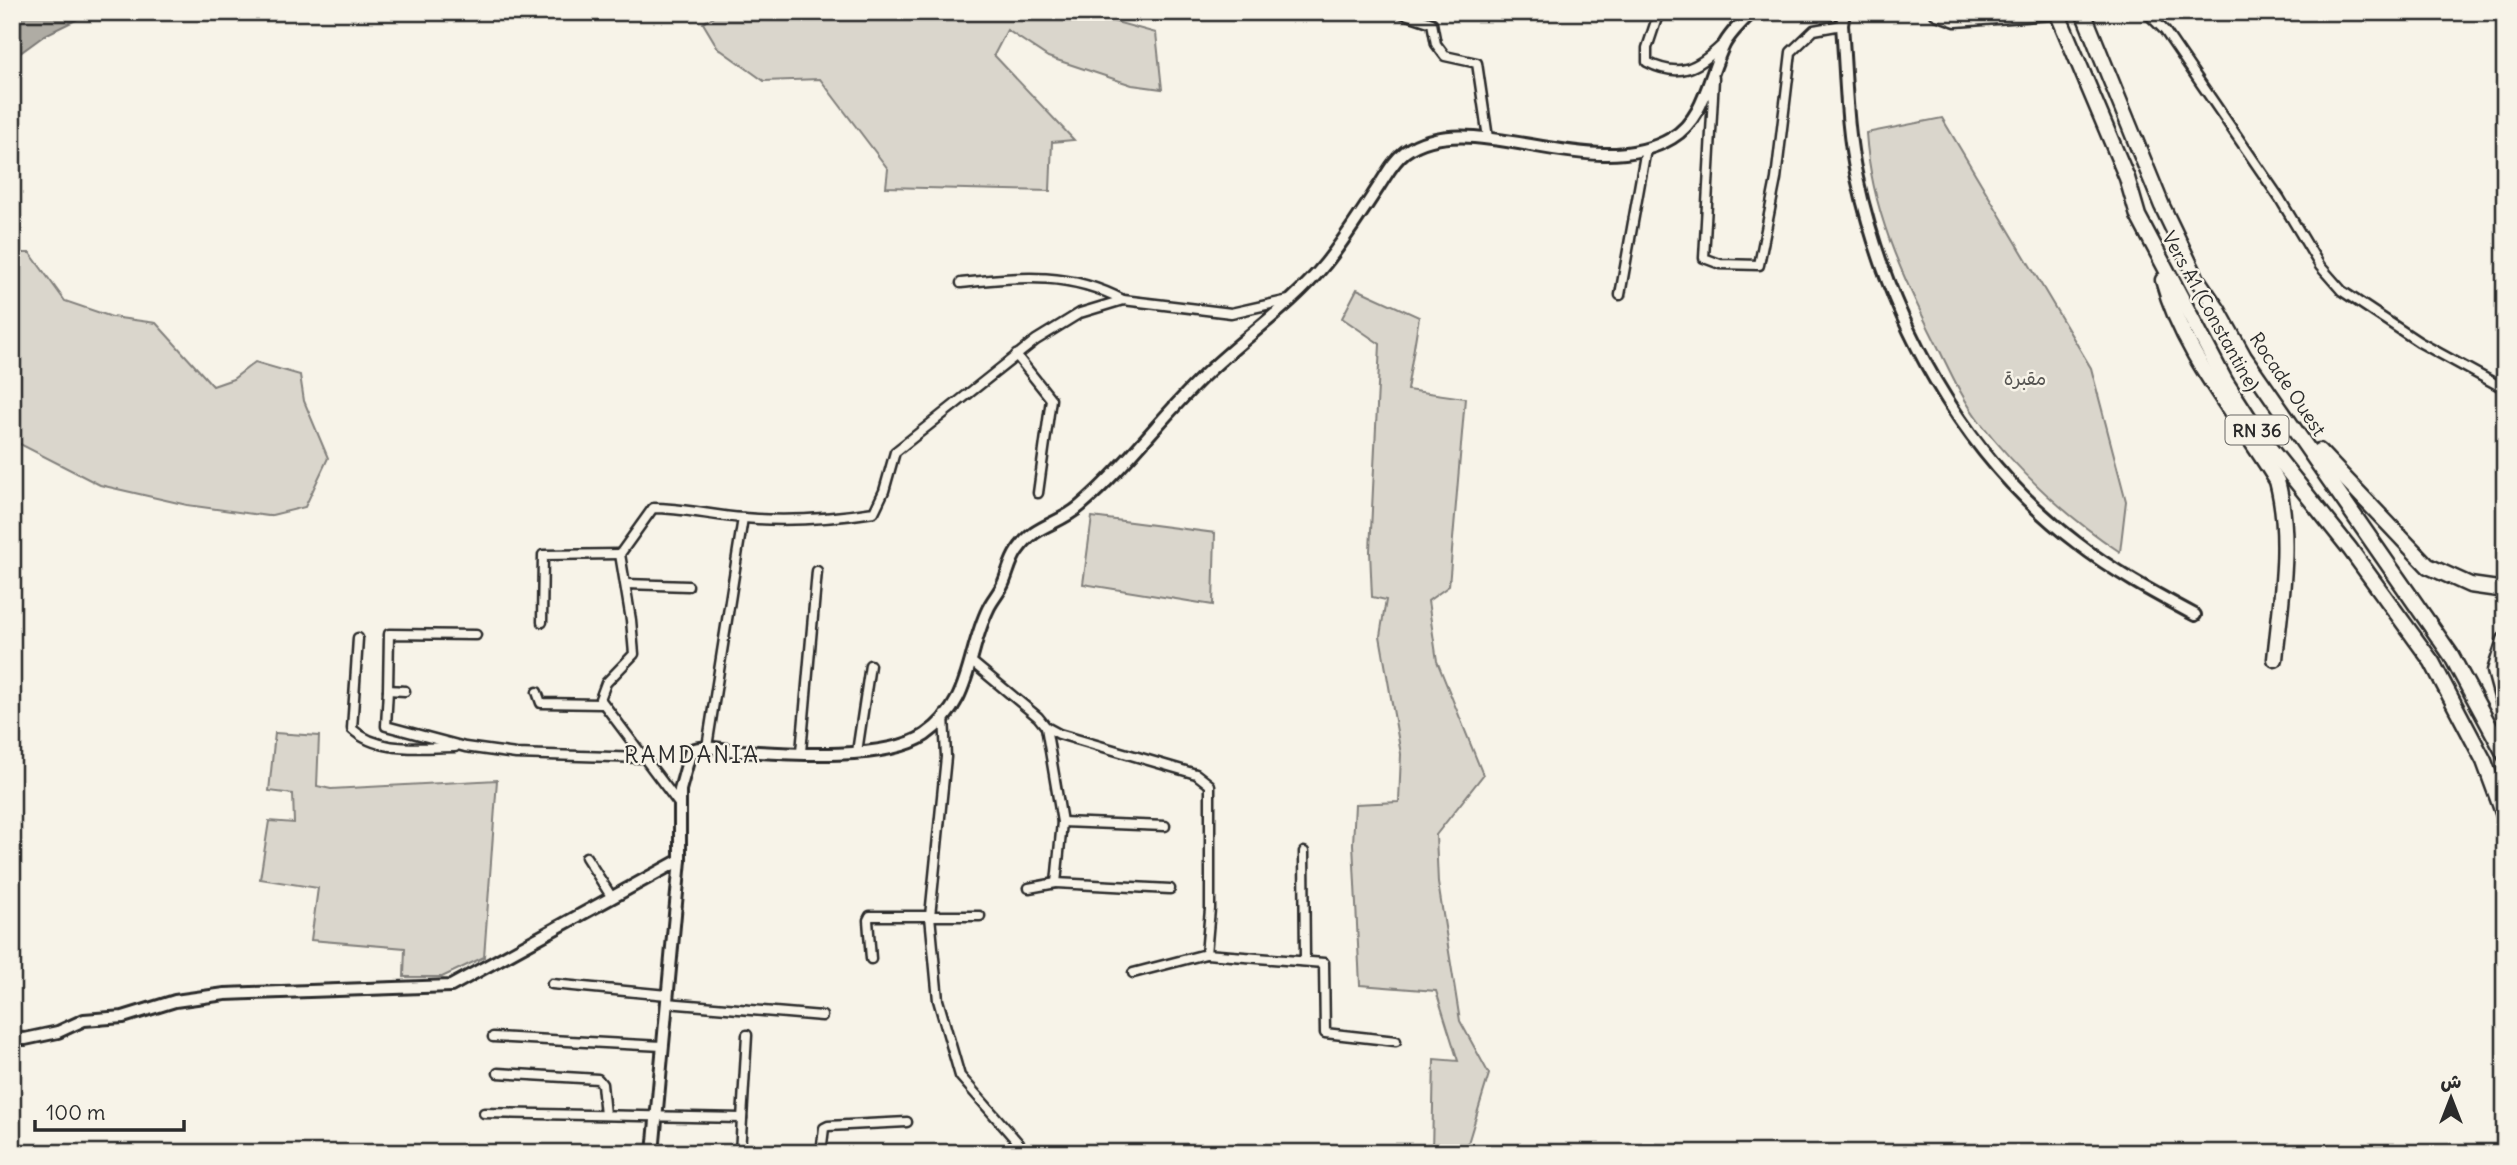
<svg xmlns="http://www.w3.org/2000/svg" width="2517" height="1165" viewBox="0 0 2517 1165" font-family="Delius,'Playpen Sans Arabic',sans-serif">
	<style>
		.green { fill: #dad6cc; stroke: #82807c; stroke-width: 2 }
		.water { fill: #afaca4; stroke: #7a7874; stroke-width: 2 }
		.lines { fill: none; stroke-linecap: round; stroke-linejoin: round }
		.minor-casing { stroke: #2b2b2b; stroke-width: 13 }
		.tertiary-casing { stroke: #2b2b2b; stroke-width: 16 }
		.trunk-casing { stroke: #2b2b2b; stroke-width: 19 }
		.minor { stroke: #f7f3e8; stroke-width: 8 }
		.tertiary { stroke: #f7f3e8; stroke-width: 10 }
		.trunk { stroke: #f7f3e8; stroke-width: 14 }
		.labels { text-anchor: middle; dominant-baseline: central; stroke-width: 5; stroke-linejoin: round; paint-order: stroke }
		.shield { fill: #f7f3e8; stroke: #686764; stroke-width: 2 }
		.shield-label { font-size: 18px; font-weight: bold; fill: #2b2b2b }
		.street-label { font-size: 19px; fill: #2b2b2b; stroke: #f7f3e8 }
		.park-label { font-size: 19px; fill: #575653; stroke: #f7f3e8 }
		.quarter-label { font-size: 23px; letter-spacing: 2px; fill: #2b2b2b; stroke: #f7f3e8 }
	</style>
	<rect width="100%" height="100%" fill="#f7f3e8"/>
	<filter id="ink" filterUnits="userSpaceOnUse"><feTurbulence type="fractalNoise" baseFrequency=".0143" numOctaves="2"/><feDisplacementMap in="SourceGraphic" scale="14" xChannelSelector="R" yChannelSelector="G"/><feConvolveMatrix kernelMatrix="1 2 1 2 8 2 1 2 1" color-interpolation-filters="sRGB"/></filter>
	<g filter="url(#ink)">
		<g class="green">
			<polygon points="721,12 1080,12 1156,33 1162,89 1132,85 1048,57 1007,30 994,55 1074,140 1052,142 1050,191 886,187 888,169 820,79 764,81 718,48 703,23"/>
			<path d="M1942 118 2091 368 2126 501 2120 552C2067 517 2020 473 1980 422 1962 399 1949 369 1936 343 1902 276 1871 209 1866 133Z"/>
			<polygon points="12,253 30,253 65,301 112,317 156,323 213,386 233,379 255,362 300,375 304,401 328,458 305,507 268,516 187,505 100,485 12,440"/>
			<polygon points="1357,289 1419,317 1407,390 1465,398 1449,586 1428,601 1437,661 1483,775 1436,835 1438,883 1460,1021 1489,1074 1465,1153 1432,1153 1434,1059 1458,1061 1436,991 1360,985 1353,844 1355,804 1399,802 1401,754 1380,636 1386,600 1372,597 1370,551 1380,344 1342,318"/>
			<polygon points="1092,517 1215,533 1213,605 1083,584"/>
			<polygon points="275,733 319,736 317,786 331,789 497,780 484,957 442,977 404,977 405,948 311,940 318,888 260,879 269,821 294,823 293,794 269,791"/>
		</g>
		<polygon class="water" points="12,12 92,12 45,35 12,59"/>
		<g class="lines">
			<defs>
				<g id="minor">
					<polyline points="1399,12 1432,23 1436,44 1445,56 1477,63 1488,138"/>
					<path d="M1659 12 1647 48V62C1680 79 1698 68 1722 45"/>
					<polyline points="2146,12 2165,31 2280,199 2320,266 2342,291 2419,342 2505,389"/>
					<polyline points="1714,78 1704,258 1720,264 1759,265 1776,179 1791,52 1814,30 1842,25"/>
					<path d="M961 283C1020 277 1069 271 1123 300"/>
					<polyline points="1620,295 1646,149"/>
					<polyline points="1016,355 1051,399 1038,493"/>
					<polyline points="626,584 688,586"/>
					<polyline points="542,622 543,555 620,554"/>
					<path d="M358 638 352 729C379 754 421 747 455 747"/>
					<polyline points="972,662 1038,717 1046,727 1059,734 1196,774 1210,785 1210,909 1206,954 1324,963 1325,1033 1396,1041"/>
					<polyline points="388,690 389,634 476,635"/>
					<polyline points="405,691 388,690 386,726 465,747 516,754 644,758"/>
					<polyline points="537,692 541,703 602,704"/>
					<polyline points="944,715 946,757 930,916 938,1000 960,1076 1021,1146 1023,1153"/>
					<polyline points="1046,727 1062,822 1056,883 1170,889"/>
					<polyline points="707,747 743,518"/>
					<polyline points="801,752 817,571"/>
					<polyline points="857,752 870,665"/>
					<path d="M679 804 600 699 606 683 634 654 631 620 620 554 653 508C684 508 713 516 744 518 788 522 830 519 874 512L884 491 895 452 1036 340 1080 313 1123 300 1231 313 1289 300"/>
					<polyline points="1062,822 1165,826"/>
					<polyline points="1304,852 1305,960"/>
					<polyline points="586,857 611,896"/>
					<polyline points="1029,888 1056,883"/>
					<polyline points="871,959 868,920 870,916 980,916"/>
					<polyline points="1133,973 1206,954"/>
					<polyline points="552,984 667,995"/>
					<polyline points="666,1003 822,1016"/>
					<polyline points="493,1037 662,1046"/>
					<polyline points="498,1073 598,1079 602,1084 605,1115"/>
					<polyline points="484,1113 742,1118"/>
					<polyline points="740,1153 747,1035"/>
					<polyline points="785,1153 785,1151"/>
					<polyline points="821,1153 824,1128 828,1126 907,1122"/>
				</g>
				<g id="tertiary">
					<path d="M1844 12 1842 25C1846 76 1846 128 1857 178 1888 318 1961 455 2077 543 2113 571 2154 593 2195 615"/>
					<polyline points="12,1038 25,1039 58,1032 84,1020 123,1017 175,1001 225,994 451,986 680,860"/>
					<path d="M653 1153 680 860V790L691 750C708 744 724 751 741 751 788 754 886 761 925 735 973 702 966 654 988 609 992 600 999 593 1003 584 1008 573 1010 561 1017 551 1036 523 1057 526 1080 506 1127 466 1164 413 1209 371 1248 334 1292 305 1326 263 1345 239 1362 212 1379 186 1387 174 1393 161 1405 152 1471 104 1590 187 1672 138 1705 118 1708 77 1724 45 1730 33 1742 22 1752 12"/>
				</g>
				<g id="trunk">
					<polyline points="1937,12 1956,19 2052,12"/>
					<polyline points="2057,12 2127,178 2138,216 2225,381 2263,440 2350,549 2432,662 2484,761 2505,818"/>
					<polyline points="2083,12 2162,206 2197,279 2218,310 2244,357 2451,655 2505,755"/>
					<path d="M2163 280C2183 355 2238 416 2277 481 2292 537 2281 601 2275 659"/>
					<polyline points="2319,451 2428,566 2470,585 2505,590"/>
					<polyline points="2505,640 2495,671 2505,708"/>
				</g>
			</defs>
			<use href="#minor" class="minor-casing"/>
			<use href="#tertiary" class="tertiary-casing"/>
			<use href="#trunk" class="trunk-casing"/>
			<use href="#minor" class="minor"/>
			<use href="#tertiary" class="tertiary"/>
			<use href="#trunk" class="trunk"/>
		</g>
	</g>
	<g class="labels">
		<rect class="shield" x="2225.5" y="415.5" width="63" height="29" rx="5"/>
		<g class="shield-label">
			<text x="2257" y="430">RN 36</text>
		</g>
		<g class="street-label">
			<text transform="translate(2211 311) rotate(61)">Vers A1 (Constantine)</text>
			<text transform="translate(2288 384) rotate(56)">Rocade Ouest</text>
		</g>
		<g class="park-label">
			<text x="2025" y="378">مقبرة</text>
		</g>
		<g class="quarter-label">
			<text x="692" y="754">RAMDANIA</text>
		</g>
	</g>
	<rect width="2517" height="1165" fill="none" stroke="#f7f3e8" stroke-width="42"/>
	<rect x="21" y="21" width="2475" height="1123" fill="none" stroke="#2b2b2b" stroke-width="2.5" filter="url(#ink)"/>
	<g transform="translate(2451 1098)" stroke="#f7f3e8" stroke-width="5" paint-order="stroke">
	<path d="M0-5L12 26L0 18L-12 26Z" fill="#2b2b2b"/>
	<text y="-10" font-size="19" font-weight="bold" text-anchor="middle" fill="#2b2b2b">ش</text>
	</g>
	<path d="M35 1120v10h149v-10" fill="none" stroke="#2b2b2b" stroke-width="3.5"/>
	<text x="46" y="1120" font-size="21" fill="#2b2b2b" stroke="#f7f3e8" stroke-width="5" paint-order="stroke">100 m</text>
</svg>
